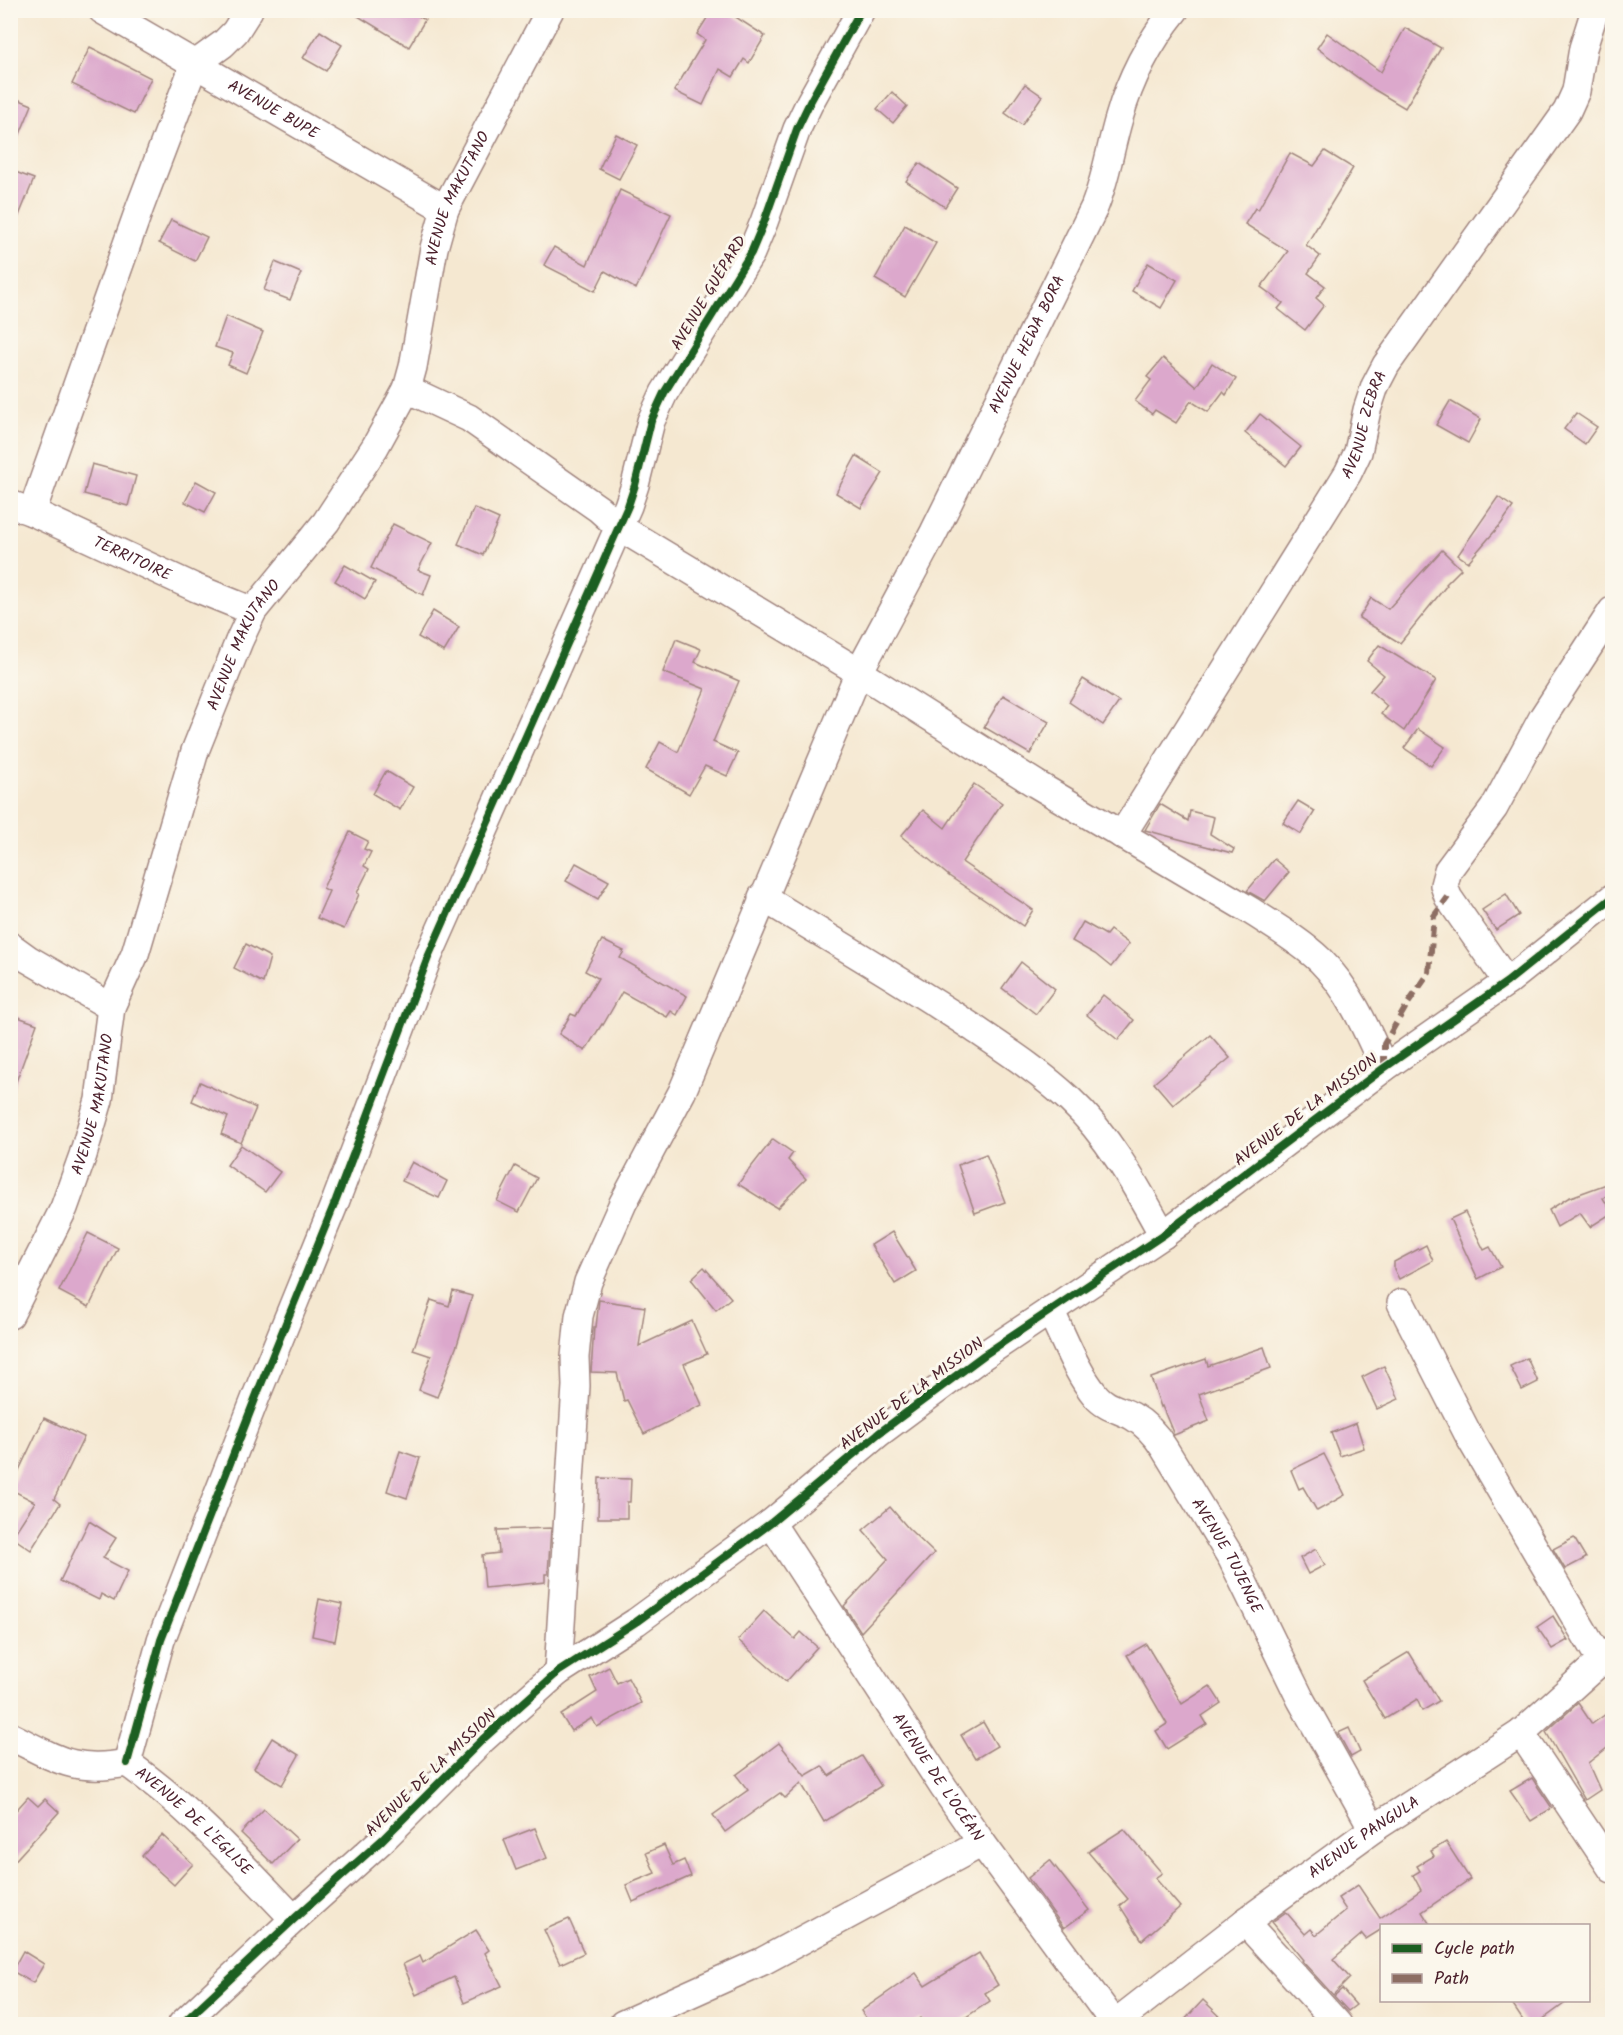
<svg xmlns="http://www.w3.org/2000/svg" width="1623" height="2035" viewBox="0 0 1623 2035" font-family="Kalam,sans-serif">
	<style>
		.building { fill: #dca8cc }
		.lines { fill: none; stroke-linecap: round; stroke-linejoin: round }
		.street-casing { stroke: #a0847e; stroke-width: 30 }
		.street { stroke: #fff; stroke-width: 27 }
		.quiet { stroke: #8d6e63; stroke-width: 6; stroke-dasharray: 12 6; stroke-linecap: butt }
		.cycleway-casing { stroke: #fbf7ec; stroke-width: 11 }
		.cycleway { stroke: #1b5e20; stroke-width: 8 }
		.labels { text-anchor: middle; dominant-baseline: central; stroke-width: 6; stroke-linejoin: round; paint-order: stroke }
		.street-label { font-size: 16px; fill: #4a1f2b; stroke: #fbf7ec }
	</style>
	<rect width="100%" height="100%" fill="#fbf7ec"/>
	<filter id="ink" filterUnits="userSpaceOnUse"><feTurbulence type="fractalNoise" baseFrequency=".0167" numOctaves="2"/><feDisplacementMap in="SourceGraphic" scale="12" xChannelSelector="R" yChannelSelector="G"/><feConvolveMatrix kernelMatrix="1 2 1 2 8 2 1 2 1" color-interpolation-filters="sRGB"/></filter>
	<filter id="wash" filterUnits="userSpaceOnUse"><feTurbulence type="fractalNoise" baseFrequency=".008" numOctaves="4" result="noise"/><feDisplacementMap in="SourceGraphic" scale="24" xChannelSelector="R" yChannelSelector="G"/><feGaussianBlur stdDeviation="1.35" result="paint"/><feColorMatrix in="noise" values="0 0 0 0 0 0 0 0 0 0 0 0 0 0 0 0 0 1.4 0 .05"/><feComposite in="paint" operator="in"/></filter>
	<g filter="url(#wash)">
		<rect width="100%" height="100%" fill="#f5e8d1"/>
		<g id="blocks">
			<g class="building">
				<polygon points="348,10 409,10 425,20 409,47"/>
				<polygon points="712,10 725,10 765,36 749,63 744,59 733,77 720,69 703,105 674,91 705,40 697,34"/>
				<polygon points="1405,28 1441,48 1405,108 1375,90 1317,48 1327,33 1381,72"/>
				<polygon points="320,31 342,45 326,71 303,58"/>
				<polygon points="90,47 151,78 134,114 72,84"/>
				<polygon points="1025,84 1042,96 1022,125 1005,113"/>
				<polygon points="892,92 907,106 893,123 877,109"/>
				<polygon points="10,96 32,105 11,156 10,156"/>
				<polygon points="616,134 637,145 619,179 599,169"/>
				<polygon points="1325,151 1353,168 1306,245 1320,256 1308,273 1325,286 1316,298 1324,305 1305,330 1278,309 1283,303 1261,287 1288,251 1245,224 1255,208 1258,210 1290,153 1314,166"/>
				<polygon points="919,163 957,188 945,207 906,181"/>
				<polygon points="10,170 34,179 11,235 10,235"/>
				<polygon points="620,190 671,214 636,289 605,271 595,291 544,265 554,247 587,265"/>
				<polygon points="171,220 207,237 195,261 159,243"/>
				<polygon points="905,225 936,243 905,297 875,279"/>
				<polygon points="275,262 301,273 290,300 264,290"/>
				<polygon points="1148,263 1177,280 1161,308 1132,291"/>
				<polygon points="226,316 263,332 246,373 228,365 233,353 215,347"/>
				<polygon points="1163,358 1197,387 1212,363 1236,379 1226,395 1223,392 1208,412 1191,401 1176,423 1155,410 1152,414 1135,401 1151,380 1147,377"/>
				<polygon points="1450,401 1481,419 1468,443 1436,425"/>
				<polygon points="1576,413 1597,427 1585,444 1564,429"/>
				<polygon points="1260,414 1301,447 1286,466 1245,433"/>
				<polygon points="856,456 883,473 861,508 836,493"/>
				<polygon points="92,464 136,476 128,506 84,494"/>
				<polygon points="196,481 216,492 205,512 185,502"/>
				<polygon points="1498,497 1513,507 1501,524 1468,562 1458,555"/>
				<polygon points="474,508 499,519 483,555 458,544"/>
				<polygon points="393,524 432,543 418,570 431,575 423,595 371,568"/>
				<polygon points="1442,550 1461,569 1446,584 1447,585 1400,643 1359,618 1371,598 1388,609"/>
				<polygon points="345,565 375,582 365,599 335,581"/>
				<polygon points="433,611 459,627 444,652 418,637"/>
				<polygon points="676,639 701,649 695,662 739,681 713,742 738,753 727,776 705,766 689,794 646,769 660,742 678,752 705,689 663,672"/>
				<polygon points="1379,645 1436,680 1404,731 1381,714 1387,706 1370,691 1384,675 1367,661"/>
				<polygon points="1083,679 1119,702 1103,725 1069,702"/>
				<polygon points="1003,695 1049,722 1030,754 984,727"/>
				<polygon points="1418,729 1445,747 1431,766 1404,748"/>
				<polygon points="386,771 413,787 400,810 373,794"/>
				<polygon points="974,784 1002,803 962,862 1033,910 1023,926 949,876 901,836 923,810 945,828"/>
				<polygon points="1298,801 1315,811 1301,834 1283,823"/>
				<polygon points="1160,804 1188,821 1190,811 1214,817 1210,834 1234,849 1232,853 1145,830"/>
				<polygon points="350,832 368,841 364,849 371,852 364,866 369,869 357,893 359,894 344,929 317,918 329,891 323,888"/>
				<polygon points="1274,859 1289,872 1265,901 1247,891"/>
				<polygon points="576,863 609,881 598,899 566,881"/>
				<polygon points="1506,894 1519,915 1496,930 1482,910"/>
				<polygon points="1083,922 1106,935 1110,930 1129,944 1111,967 1095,954 1072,941"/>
				<polygon points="602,940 624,951 620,958 687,996 677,1015 671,1011 667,1017 622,992 603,1025 602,1024 585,1051 559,1034 571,1014 576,1016 598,978 585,971"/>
				<polygon points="246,944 270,957 263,983 234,968"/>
				<polygon points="1021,962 1055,989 1036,1014 1002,988"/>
				<polygon points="1103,995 1134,1020 1118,1040 1087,1015"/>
				<polygon points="10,1014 37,1024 13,1090 10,1089"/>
				<polygon points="1210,1035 1230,1058 1173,1105 1154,1083"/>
				<polygon points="200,1082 256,1108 241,1143 221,1134 228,1117 192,1101"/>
				<polygon points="773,1139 793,1153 788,1160 806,1179 777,1208 738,1184"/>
				<polygon points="241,1145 280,1172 265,1192 227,1165"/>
				<polygon points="986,1154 1005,1202 975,1213 958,1165"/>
				<polygon points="412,1162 447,1181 439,1198 402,1181"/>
				<polygon points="515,1166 537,1178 519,1212 497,1201"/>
				<polygon points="1612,1182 1612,1192 1603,1198 1612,1213 1590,1227 1580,1213 1557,1227 1549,1210 1568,1198"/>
				<polygon points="1465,1212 1484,1250 1490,1247 1501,1267 1478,1279 1450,1219"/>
				<polygon points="892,1232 916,1271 895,1284 871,1245"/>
				<polygon points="88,1233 118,1248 89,1307 59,1291"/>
				<polygon points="1426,1245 1433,1261 1399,1279 1394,1269 1394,1262"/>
				<polygon points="704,1267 731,1298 716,1310 691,1279"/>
				<polygon points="453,1291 472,1296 457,1345 437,1397 419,1390 431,1356 413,1350 431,1300 449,1306"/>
				<polygon points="599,1300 645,1307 639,1346 692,1321 707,1354 684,1364 702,1405 644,1434 627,1400 624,1401 617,1373 591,1372 594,1327 596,1327"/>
				<polygon points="1264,1347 1271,1368 1199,1394 1209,1421 1174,1435 1162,1406 1161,1407 1151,1378 1206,1359 1208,1366"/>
				<polygon points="1527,1358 1538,1382 1522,1390 1510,1366"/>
				<polygon points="1384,1366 1399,1399 1377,1409 1362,1377"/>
				<polygon points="44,1418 84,1437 54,1499 60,1504 31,1550 12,1537 35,1502 10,1489"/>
				<polygon points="1356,1423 1364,1448 1340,1456 1331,1433"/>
				<polygon points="400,1451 420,1458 407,1498 387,1491"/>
				<polygon points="1324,1454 1345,1495 1317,1511 1303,1487 1299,1489 1291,1470"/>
				<polygon points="599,1478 631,1479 630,1502 627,1502 627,1518 598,1518"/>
				<polygon points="890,1507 908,1528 934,1553 861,1632 844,1606 888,1559 863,1530"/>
				<polygon points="89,1521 116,1538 103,1558 128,1571 114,1601 101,1594 99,1600 60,1581"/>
				<polygon points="551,1528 548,1574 545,1574 545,1582 485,1588 482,1555 499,1553 497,1530"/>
				<polygon points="1574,1538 1586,1558 1565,1569 1553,1549"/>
				<polygon points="1316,1549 1325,1565 1308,1574 1300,1558"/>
				<polygon points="319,1599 342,1604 335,1641 312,1636"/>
				<polygon points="764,1611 795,1639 801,1632 817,1647 786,1682 738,1640"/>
				<polygon points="1553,1616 1568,1640 1552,1649 1537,1627"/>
				<polygon points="1146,1644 1182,1704 1210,1686 1221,1703 1202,1716 1207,1724 1167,1749 1156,1731 1167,1724 1127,1655"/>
				<polygon points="1409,1652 1439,1701 1422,1711 1417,1699 1385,1719 1362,1680"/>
				<polygon points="609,1667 617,1683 628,1678 641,1703 597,1727 592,1718 571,1731 561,1715 597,1692 590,1677"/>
				<polygon points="1578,1703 1592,1724 1606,1714 1612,1724 1612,1744 1588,1763 1600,1790 1585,1800 1546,1732"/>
				<polygon points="983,1722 997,1746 975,1759 961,1735"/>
				<polygon points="1349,1728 1360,1752 1351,1757 1338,1733"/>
				<polygon points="272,1738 299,1755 282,1785 254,1768"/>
				<polygon points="779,1743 805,1776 822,1766 829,1776 862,1756 881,1786 824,1822 801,1783 785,1798 780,1793 725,1832 713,1815 748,1790 736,1775"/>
				<polygon points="1532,1778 1552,1808 1531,1821 1510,1791"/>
				<polygon points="28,1797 38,1806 45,1799 59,1812 10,1866 10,1817"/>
				<polygon points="264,1809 297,1839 273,1864 241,1833"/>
				<polygon points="535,1828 547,1858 516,1870 504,1840"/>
				<polygon points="1124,1829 1162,1873 1155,1878 1180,1907 1142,1940 1120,1906 1128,1899 1088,1852"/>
				<polygon points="162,1835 193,1864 174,1885 142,1856"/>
				<polygon points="1446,1842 1470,1879 1422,1912 1431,1926 1382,1926 1382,1929 1366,1939 1362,1934 1333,1959 1350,1978 1333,1995 1302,1961 1303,1960 1272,1922 1286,1912 1305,1934 1311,1929 1316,1935 1346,1910 1338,1898 1358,1885 1380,1918 1421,1890 1413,1875 1420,1871 1417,1866 1434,1856 1431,1851"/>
				<polygon points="664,1845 673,1865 684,1860 691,1876 633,1902 626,1885 655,1873 646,1853"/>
				<polygon points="1050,1860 1089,1910 1064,1928 1028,1878"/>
				<polygon points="569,1919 584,1953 560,1964 544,1930"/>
				<polygon points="476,1930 489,1950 485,1953 502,1986 464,2003 454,1977 416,1995 403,1964 420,1956 423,1963"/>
				<polygon points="23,1951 44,1964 33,1983 12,1971"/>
				<polygon points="979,1953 998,1985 985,1993 990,2001 954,2025 925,2025 920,2018 910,2025 871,2025 861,2011 916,1973 925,1986"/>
				<polygon points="1342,1989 1356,2005 1348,2011 1334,1996"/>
				<polygon points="1203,2000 1229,2025 1180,2025"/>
				<polygon points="1510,2001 1568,2001 1535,2025 1526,2025"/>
			</g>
		</g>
	</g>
	<g filter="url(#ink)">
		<use href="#blocks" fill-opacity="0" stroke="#a0847e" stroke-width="1.5"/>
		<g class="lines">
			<defs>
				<g id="street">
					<path id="s1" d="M102 10 445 209"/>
					<path d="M407 389 469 418 599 509 619 527 859 672 1036 784 1251 911C1274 926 1300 941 1320 960 1350 990 1367 1030 1384 1068"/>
					<path id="s2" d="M10 504 32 512 196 588 253 611"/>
					<polyline points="32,512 140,207 194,65 223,44 235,32 249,10"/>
					<path id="s3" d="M1122 835 1348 473 1358 452 1367 410 1375 386 1386 365 1567 111 1576 91 1583 48 1595 10"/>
					<path d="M762 897C832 940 903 981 972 1027 1006 1050 1040 1072 1070 1100 1110 1137 1137 1188 1163 1235"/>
					<polyline points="10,946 28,959 111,1007"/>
					<polyline points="1507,982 1448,897 1444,885 1448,870 1494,808 1543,717 1612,611"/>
					<polyline points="1401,1303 1471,1440 1602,1663"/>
					<path id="s4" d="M1050 1310C1064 1338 1076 1372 1096 1396 1106 1408 1119 1409 1132 1416 1146 1424 1156 1435 1164 1448L1232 1559 1301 1700 1373 1829"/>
					<path id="s5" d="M10 1315 64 1208 83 1155 99 1100 111 1007 135 954 195 751 239 641 253 611 326 522 375 447 407 389 413 367 434 248 445 209 550 10"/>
					<path id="s6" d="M771 1523 944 1788 982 1843 1115 2024"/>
					<path id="s7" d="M558 1672 576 1386 575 1357 579 1316 588 1282 623 1203 682 1092 859 672 934 532 1094 208C1106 179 1110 148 1119 118 1130 79 1150 41 1175 10"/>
					<polyline points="1521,1733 1612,1869"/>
					<path id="s8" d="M10 1736C57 1759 73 1773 127 1763 190 1807 241 1864 294 1919"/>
					<polyline points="127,1763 161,1640 257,1394 336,1200 429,955 628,506 635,485 651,421 664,393 751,253 764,222 797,129 810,102 861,10"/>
					<polyline points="1245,1922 1338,2024"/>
					<polyline points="182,2024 294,1919 382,1840 483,1739 558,1672 636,1622 771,1523 879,1433 984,1355 1163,1235 1384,1068 1507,982 1612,898"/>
					<polyline points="623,2024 763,1961 982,1843"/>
					<path id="s9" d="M1114 2024 1245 1922 1373 1829 1521 1733 1612 1651"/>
				</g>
			</defs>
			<use href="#street" class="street-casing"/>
			<use href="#street" class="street"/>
			<polyline class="quiet" points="1384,1068 1384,1044 1407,1005 1429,973 1434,916 1448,897"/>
			<defs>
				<g id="cycleway">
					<polyline points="127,1763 161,1640 257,1394 336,1200 429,955 628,506 635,485 651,421 664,393 751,253 764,222 797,129 810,102 861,10"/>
					<polyline points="182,2024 294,1919 382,1840 483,1739 558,1672 636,1622 771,1523 879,1433 984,1355 1163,1235 1384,1068 1507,982 1612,898"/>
				</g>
			</defs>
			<use href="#cycleway" class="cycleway-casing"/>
			<use href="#cycleway" class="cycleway"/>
		</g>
	</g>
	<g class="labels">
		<g class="street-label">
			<text stroke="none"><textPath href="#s1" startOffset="198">AVENUE BUPE</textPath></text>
			<text stroke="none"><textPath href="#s5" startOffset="1218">AVENUE MAKUTANO</textPath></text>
			<text transform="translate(709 293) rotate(-59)">AVENUE GUÉPARD</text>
			<text stroke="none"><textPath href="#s7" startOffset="1428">AVENUE HEWA BORA</textPath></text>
			<text stroke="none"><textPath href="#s3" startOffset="478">AVENUE ZEBRA</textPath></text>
			<text stroke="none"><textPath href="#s2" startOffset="134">TERRITOIRE</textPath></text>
			<text stroke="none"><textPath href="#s5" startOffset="714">AVENUE MAKUTANO</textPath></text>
			<text stroke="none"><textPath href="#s5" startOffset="228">AVENUE MAKUTANO</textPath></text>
			<text transform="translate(1306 1110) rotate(-37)">AVENUE DE LA MISSION</text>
			<text transform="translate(912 1394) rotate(-37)">AVENUE DE LA MISSION</text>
			<text stroke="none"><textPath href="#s4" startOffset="310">AVENUE TUJENGE</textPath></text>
			<text transform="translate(431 1773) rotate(-44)">AVENUE DE LA MISSION</text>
			<text stroke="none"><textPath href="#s6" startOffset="304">AVENUE DE L'OCÉAN</textPath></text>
			<text stroke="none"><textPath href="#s8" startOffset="212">AVENUE DE L'EGLISE</textPath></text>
			<text stroke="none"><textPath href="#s9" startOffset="312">AVENUE PANGULA</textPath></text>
		</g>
	</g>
	<rect width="1623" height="2035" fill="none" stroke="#fbf7ec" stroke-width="36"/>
	<rect x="1380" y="1924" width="210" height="78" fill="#fbf7ec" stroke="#b4a19f" stroke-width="1.5"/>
	<rect x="1392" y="1944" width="30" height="9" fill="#1b5e20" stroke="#b4a19f" stroke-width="1.5"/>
	<text x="1434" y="1954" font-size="18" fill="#4a1f2b">Cycle path</text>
	<rect x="1392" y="1974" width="30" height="9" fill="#8d6e63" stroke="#b4a19f" stroke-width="1.5"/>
	<text x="1434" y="1984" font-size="18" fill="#4a1f2b">Path</text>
</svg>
